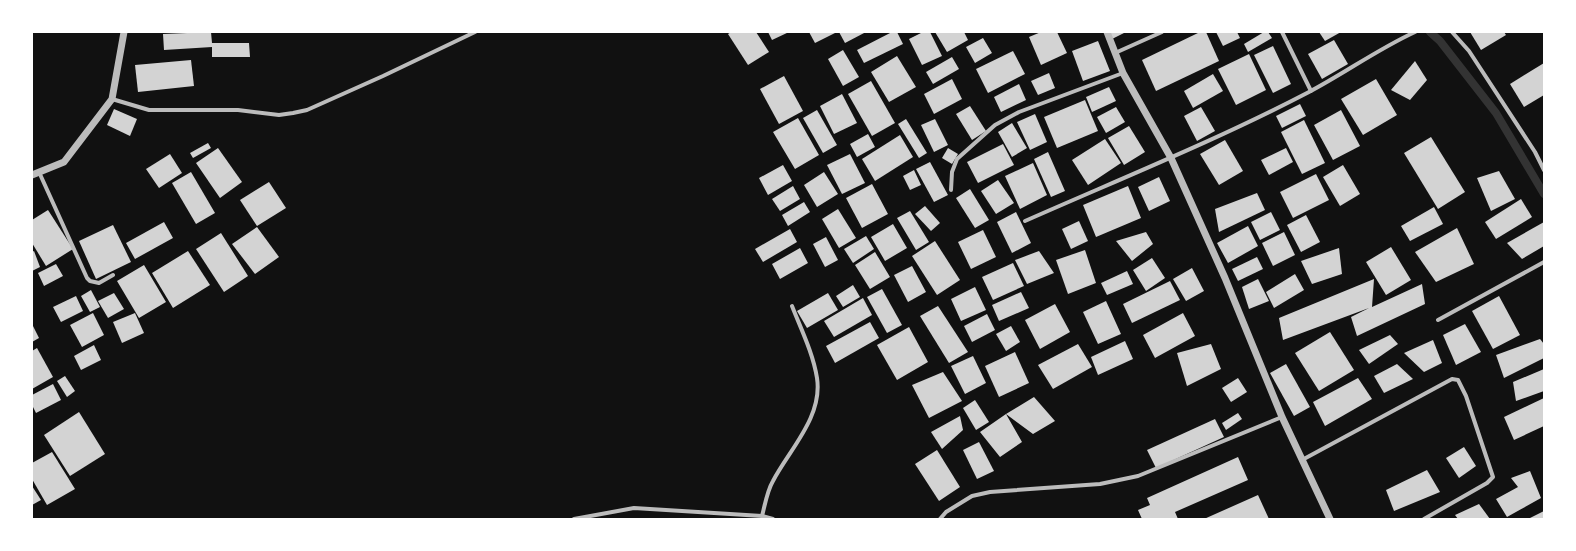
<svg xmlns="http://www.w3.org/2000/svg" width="1576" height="551" viewBox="0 0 1576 551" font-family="'Nunito Sans',sans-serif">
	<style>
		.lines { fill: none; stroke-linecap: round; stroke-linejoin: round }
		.stream { stroke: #333; stroke-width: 8 }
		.building { fill: #d3d3d3 }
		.minor { stroke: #bcbcbc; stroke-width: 4 }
		.tertiary { stroke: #bcbcbc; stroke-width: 7 }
	</style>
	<rect width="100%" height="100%" fill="#111"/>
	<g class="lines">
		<polyline class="stream" points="1430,32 1440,41 1496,113 1544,194"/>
	</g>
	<g class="building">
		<polygon points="211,32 212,43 249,43 250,57 212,57 212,47 164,50 163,34"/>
		<polygon points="731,32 756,32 769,52 748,65 728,34"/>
		<polygon points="768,32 789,32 772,40"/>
		<polygon points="809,32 835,32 835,33 815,43"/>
		<polygon points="839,32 866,32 845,43"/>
		<polygon points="892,32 897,32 903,44 864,63 857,50"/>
		<polygon points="923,32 930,32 942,56 922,65 909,39"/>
		<polygon points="935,32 964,32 968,40 947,52"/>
		<polygon points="1041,32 1057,32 1067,53 1041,65 1029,37"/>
		<polygon points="1109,32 1126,32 1112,39"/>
		<polygon points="1200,32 1206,32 1219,61 1156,91 1142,60"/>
		<polygon points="1216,32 1237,32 1240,38 1223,46"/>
		<polygon points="1264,32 1268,32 1272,38 1248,52 1244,44"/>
		<polygon points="1319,32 1341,32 1325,41"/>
		<polygon points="1470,32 1504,32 1506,35 1481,50"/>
		<polygon points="983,38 992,53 975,63 966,47"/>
		<polygon points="1334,40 1348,64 1322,79 1308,54"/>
		<polygon points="1098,41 1110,71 1083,81 1072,51"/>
		<polygon points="1273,46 1291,84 1273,93 1254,55"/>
		<polygon points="843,50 859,77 843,86 828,59"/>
		<polygon points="1013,51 1025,74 988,93 976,69"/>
		<polygon points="1249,54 1266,90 1236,105 1218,69"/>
		<polygon points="897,56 916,87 889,102 871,72"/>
		<polygon points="952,57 959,69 933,84 926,72"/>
		<polygon points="191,60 194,86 138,92 135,65"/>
		<polygon points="1415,61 1427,80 1410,100 1391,90"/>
		<polygon points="1544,63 1544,95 1524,107 1510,84"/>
		<polygon points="1049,73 1055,88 1038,95 1031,81"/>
		<polygon points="1213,74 1223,91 1193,108 1184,91"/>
		<polygon points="784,76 803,111 779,124 760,89"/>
		<polygon points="952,79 962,99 934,114 924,94"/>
		<polygon points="1376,79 1397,115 1363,135 1341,99"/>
		<polygon points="871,81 895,123 872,136 848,94"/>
		<polygon points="1019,84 1026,100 1001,112 994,97"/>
		<polygon points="1109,87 1116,101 1092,112 1086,97"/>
		<polygon points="842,94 857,123 834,134 820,106"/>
		<polygon points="1085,100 1098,131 1057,148 1044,117"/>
		<polygon points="1300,104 1306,116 1282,128 1276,116"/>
		<polygon points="970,106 986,131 972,140 956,114"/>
		<polygon points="1116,107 1125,122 1106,133 1097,117"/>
		<polygon points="1201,107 1215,131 1197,141 1184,116"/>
		<polygon points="114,109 137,119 130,136 107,125"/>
		<polygon points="817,110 837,145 823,153 803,118"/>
		<polygon points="1341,110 1360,146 1333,160 1314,125"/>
		<polygon points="1035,114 1047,142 1030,150 1017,122"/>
		<polygon points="798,118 819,155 795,169 773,132"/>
		<polygon points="906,119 927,153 919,158 898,124"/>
		<polygon points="935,119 948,145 934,152 921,125"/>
		<polygon points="1304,120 1325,163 1302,174 1281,132"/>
		<polygon points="1012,123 1027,148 1012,157 998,132"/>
		<polygon points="1129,126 1145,152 1124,165 1108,138"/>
		<polygon points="868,134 875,147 857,157 850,144"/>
		<polygon points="900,135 913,157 875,181 862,159"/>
		<polygon points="1431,137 1465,192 1438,209 1404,153"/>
		<polygon points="1105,139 1121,163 1088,185 1072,160"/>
		<polygon points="1225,140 1243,171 1219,185 1200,154"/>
		<polygon points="208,143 211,148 193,158 190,153"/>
		<polygon points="1003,144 1014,165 978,183 967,162"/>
		<polygon points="218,148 242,182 220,198 196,163"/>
		<polygon points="948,148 958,154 952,164 942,158"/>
		<polygon points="1286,148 1293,162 1269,175 1261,160"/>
		<polygon points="1048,152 1065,191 1051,197 1034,159"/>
		<polygon points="170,154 182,173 159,188 146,169"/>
		<polygon points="850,154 865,183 842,194 827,165"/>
		<polygon points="930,162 948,195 934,202 916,169"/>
		<polygon points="1033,163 1047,195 1020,209 1005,176"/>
		<polygon points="783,165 792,181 768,195 759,178"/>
		<polygon points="1343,165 1360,194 1340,206 1323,177"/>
		<polygon points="914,170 921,185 910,190 903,176"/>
		<polygon points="1499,171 1515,199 1491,211 1477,178"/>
		<polygon points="191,172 215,213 196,224 172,183"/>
		<polygon points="824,172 838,194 817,207 804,185"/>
		<polygon points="1316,174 1329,200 1293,218 1280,192"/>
		<polygon points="1159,177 1170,201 1149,211 1138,187"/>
		<polygon points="998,180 1014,203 996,214 981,191"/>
		<polygon points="269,182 286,208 257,226 240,200"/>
		<polygon points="872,184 888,214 862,228 846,198"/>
		<polygon points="793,186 800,199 780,211 772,199"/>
		<polygon points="1128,186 1141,218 1096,237 1083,205"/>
		<polygon points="970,189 989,220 975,228 956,198"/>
		<polygon points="1257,193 1265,210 1219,232 1215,209"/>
		<polygon points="1521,199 1532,217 1496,239 1485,222"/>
		<polygon points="804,202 810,212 788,226 782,215"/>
		<polygon points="925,206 940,223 931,231 915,214"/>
		<polygon points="1434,207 1443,224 1410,241 1401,226"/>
		<polygon points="838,209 856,238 839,248 822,219"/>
		<polygon points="48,210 73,249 46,266 32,243 32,220"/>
		<polygon points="910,211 929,242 916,250 897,218"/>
		<polygon points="1016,212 1031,243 1012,253 997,222"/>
		<polygon points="1271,212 1280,230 1260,240 1251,222"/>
		<polygon points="1306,215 1320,242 1301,252 1287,225"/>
		<polygon points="1079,221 1088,241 1071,249 1062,229"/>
		<polygon points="164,222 173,238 135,259 126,243"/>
		<polygon points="1544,222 1544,246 1522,259 1507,243"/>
		<polygon points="893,224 907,248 885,261 871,237"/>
		<polygon points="113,225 131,262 96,279 79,241"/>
		<polygon points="1248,226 1258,246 1228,263 1217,243"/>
		<polygon points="257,227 279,257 255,274 232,244"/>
		<polygon points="1457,228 1474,264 1436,282 1415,252"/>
		<polygon points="790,229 797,242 763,262 755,249"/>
		<polygon points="983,230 996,257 971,269 958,242"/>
		<polygon points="1146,232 1153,244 1132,261 1116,241"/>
		<polygon points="1284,232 1295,255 1273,266 1262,243"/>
		<polygon points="221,233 248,276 224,292 196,249"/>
		<polygon points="866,236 874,249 853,263 844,249"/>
		<polygon points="826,237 838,260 825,267 813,244"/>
		<polygon points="935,241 960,280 937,295 912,256"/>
		<polygon points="1391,247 1411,280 1386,295 1366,262"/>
		<polygon points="800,248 808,263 780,279 772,264"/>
		<polygon points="1339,248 1342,274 1312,284 1301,261"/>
		<polygon points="1085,250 1096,283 1068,294 1056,260"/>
		<polygon points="34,251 40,267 32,271 32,252"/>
		<polygon points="188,251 210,285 173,308 152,273"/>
		<polygon points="1039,251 1054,273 1027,284 1015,260"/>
		<polygon points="875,252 890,277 870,289 855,265"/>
		<polygon points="1257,257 1263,269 1238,281 1232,269"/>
		<polygon points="1152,258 1165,278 1146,291 1133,270"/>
		<polygon points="1013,263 1024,286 993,300 982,277"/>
		<polygon points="56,264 63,276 44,286 38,273"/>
		<polygon points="144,265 166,302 139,318 117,281"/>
		<polygon points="912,266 926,292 908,302 894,275"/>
		<polygon points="1192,268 1204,291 1186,301 1173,279"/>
		<polygon points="1127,271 1133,284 1107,295 1101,283"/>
		<polygon points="1295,274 1304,290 1274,308 1266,292"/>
		<polygon points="1258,279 1269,301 1249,309 1242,287"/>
		<polygon points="1374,279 1372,307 1422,284 1425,304 1357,336 1351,317 1369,308 1283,340 1279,318"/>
		<polygon points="1170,281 1180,300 1132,323 1123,304"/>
		<polygon points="853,285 860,297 843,307 836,296"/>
		<polygon points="975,287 986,310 961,321 951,299"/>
		<polygon points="882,289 902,325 887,333 867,297"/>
		<polygon points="91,290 100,307 90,312 81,296"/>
		<polygon points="1021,292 1029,308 999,321 992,305"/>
		<polygon points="114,293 124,309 108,318 98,301"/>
		<polygon points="828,293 838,310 807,328 797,311"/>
		<polygon points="76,296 83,311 61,322 53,307"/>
		<polygon points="1499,296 1520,335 1493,349 1472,311"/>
		<polygon points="863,298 872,315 834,337 824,321"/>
		<polygon points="1106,301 1121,334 1098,344 1083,312"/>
		<polygon points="1055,304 1070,332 1040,349 1025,320"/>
		<polygon points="938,306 968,352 949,363 920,316"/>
		<polygon points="93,313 104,335 82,347 70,325"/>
		<polygon points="135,313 144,333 122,343 113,322"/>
		<polygon points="1183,313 1195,336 1155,358 1143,335"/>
		<polygon points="987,314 995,330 972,342 964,326"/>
		<polygon points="870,322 879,338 835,363 826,346"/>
		<polygon points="32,324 39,338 32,342"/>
		<polygon points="1465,324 1481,352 1456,365 1443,335"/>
		<polygon points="1011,326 1020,342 1006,351 996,334"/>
		<polygon points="909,327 928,362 897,380 877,345"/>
		<polygon points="1330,332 1354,370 1319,391 1295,353"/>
		<polygon points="1390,335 1398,344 1369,364 1359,350"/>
		<polygon points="1540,339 1544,344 1544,358 1504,378 1496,355"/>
		<polygon points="1433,340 1442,363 1424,372 1404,353"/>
		<polygon points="1125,341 1133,359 1098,375 1091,357"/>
		<polygon points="1078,344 1092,367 1053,389 1038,365"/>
		<polygon points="1211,344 1221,369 1187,386 1177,353"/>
		<polygon points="94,345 101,360 81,370 74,356"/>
		<polygon points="37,348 53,377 32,389 32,351"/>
		<polygon points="1015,352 1029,383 999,397 985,366"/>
		<polygon points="973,356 986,383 965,394 951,366"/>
		<polygon points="1286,364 1310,407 1294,416 1270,373"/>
		<polygon points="1397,364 1413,379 1384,393 1374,376"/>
		<polygon points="1544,369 1544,391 1516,401 1513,382"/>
		<polygon points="943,372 962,401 929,418 912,385"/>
		<polygon points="65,376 75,391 67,397 57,381"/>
		<polygon points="1238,378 1247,392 1231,402 1222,388"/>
		<polygon points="1358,378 1372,399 1325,426 1313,402"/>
		<polygon points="53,384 61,400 36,413 32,405 32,395"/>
		<polygon points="1034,397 1055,421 1033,434 1006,414 1022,442 1000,457 980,432 1006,414"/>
		<polygon points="1544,398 1544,426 1514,440 1504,417"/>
		<polygon points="975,400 989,422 976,430 963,408"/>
		<polygon points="79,412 105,454 70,476 44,435"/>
		<polygon points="1238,413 1242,419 1226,430 1222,423"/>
		<polygon points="960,416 963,430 942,449 931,432"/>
		<polygon points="1215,419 1224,437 1156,468 1147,450"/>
		<polygon points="979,442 994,471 977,479 963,450"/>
		<polygon points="1464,447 1476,466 1459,478 1446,458"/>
		<polygon points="937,450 960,487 939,501 915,464"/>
		<polygon points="52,452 75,489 47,505 32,479 32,463"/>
		<polygon points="1238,457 1248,480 1175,512 1178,519 1142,519 1138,510 1150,505 1147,498"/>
		<polygon points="1427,470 1440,492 1394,511 1386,490"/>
		<polygon points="1530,471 1541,498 1507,517 1496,499 1518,487 1511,478"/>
		<polygon points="32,486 41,500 32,505"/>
		<polygon points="1258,495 1269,519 1204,519"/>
		<polygon points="1479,504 1490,519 1458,519 1455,515"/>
		<polygon points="1544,511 1544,519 1528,519"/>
	</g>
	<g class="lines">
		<g class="minor">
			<polyline points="1282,32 1311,91"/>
			<polyline points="1452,32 1469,51 1535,152 1544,170"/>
			<polyline points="1115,53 1162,32"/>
			<polyline points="112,99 149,110 238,110 279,115 293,113 307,110 383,76 475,32"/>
			<polyline points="39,172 87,278 90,281 99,283 113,275"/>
			<polyline points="951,190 952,172 957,159 995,125 1019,112 1123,73"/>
			<path d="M1025 221C1120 179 1217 140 1309 92 1345 73 1378 49 1415 32"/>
			<polyline points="1438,320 1544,262"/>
			<polyline points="1302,460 1452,379 1458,380 1466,396 1493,477 1487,483 1424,519"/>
			<path d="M762 516C765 505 767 491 773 481 789 450 823 417 817 378 813 353 801 329 792 306"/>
			<polyline points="574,519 634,508 762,516 773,519"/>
			<polyline points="940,519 946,512 972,496 990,492 1100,484 1138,476 1282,417"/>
		</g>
		<g class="tertiary">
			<polyline points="1107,32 1123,73 1171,158 1225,278 1282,417 1330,519"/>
			<polyline points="32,175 64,162 112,99 124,32"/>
		</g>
	</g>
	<rect width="1576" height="551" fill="none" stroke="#ffffff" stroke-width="66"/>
</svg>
